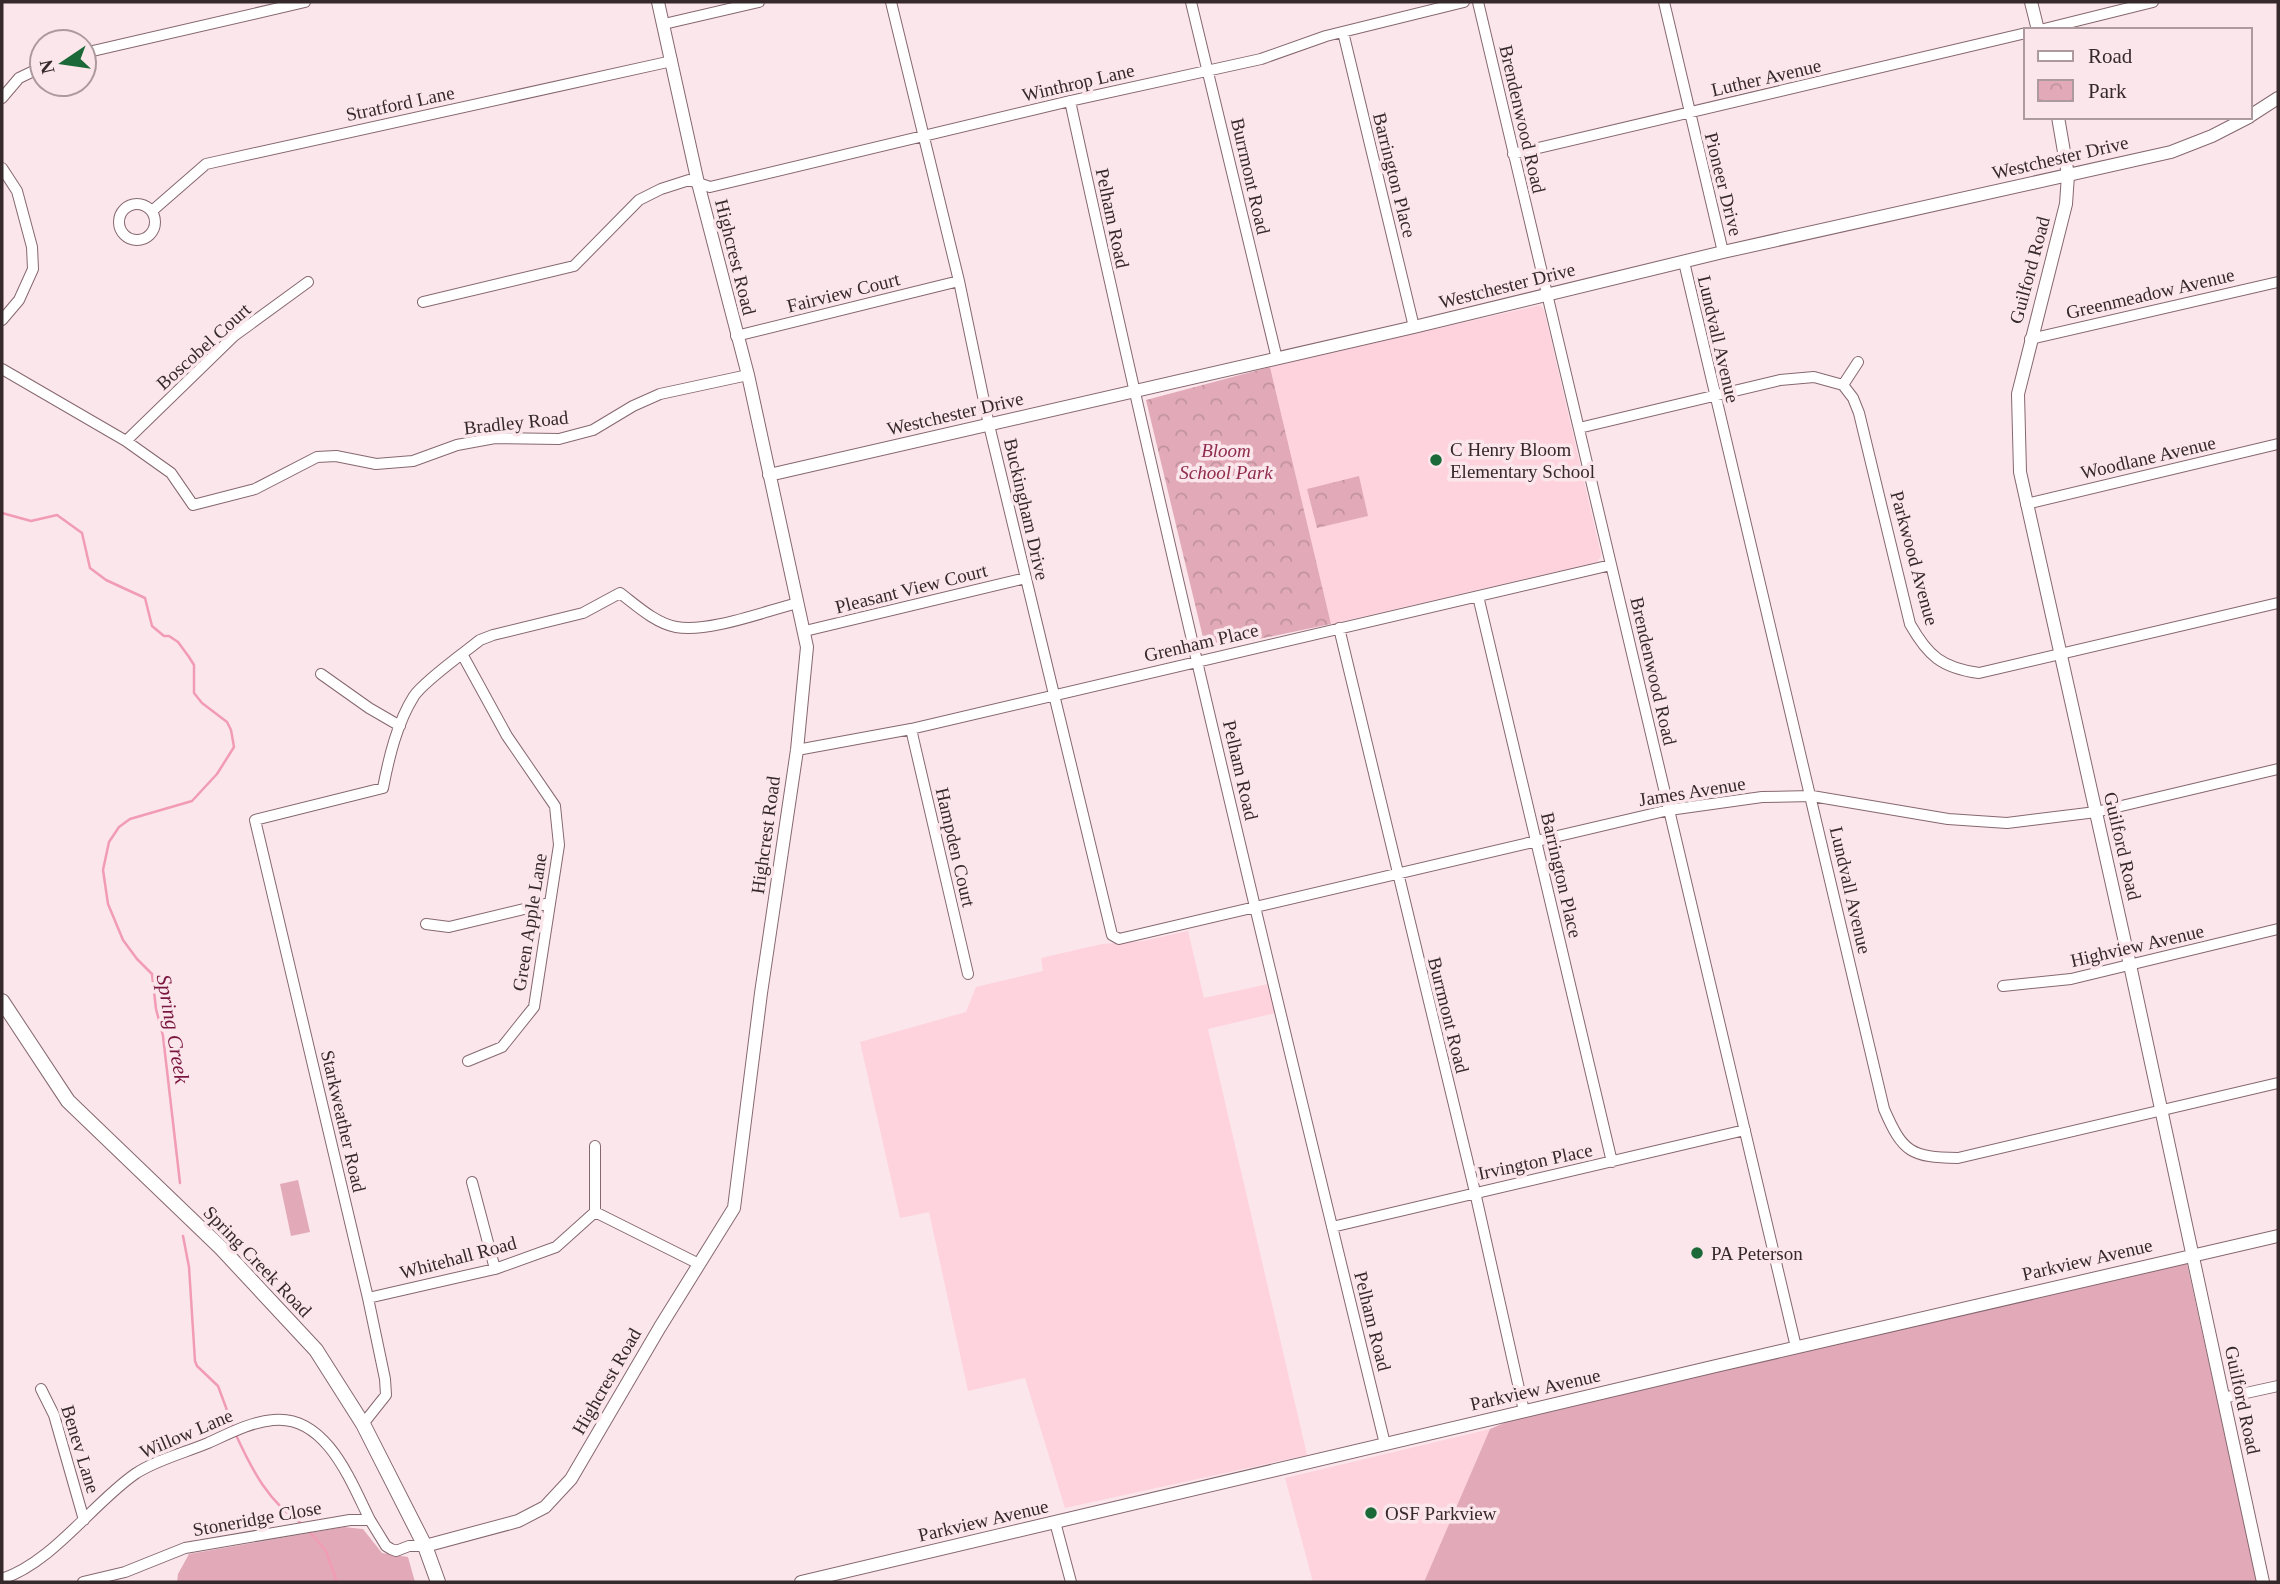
<svg xmlns="http://www.w3.org/2000/svg" width="2280" height="1584" viewBox="0 0 2280 1584" font-family="'Times New Roman',serif">
<style>
.built{fill:#fed3de}
.green{fill:#e2aab9}
.park{fill:url(#park-crowns)}
.lines{fill:none;stroke-linecap:round;stroke-linejoin:round}
.stream{stroke:#f19cb4;stroke-width:2.5}
.minor-casing{stroke:#86686f;stroke-width:12}
.tertiary-casing{stroke:#86686f;stroke-width:14}
.secondary-casing{stroke:#86686f;stroke-width:16}
.minor{stroke:#fff;stroke-width:10}
.tertiary{stroke:#fff;stroke-width:12}
.secondary{stroke:#fff;stroke-width:14}
.poi-dot{fill:#1b6938;stroke:#fbe6eb;stroke-width:2.5}
.labels{text-anchor:middle;stroke-width:7;stroke-linejoin:round;paint-order:stroke}
.street-label{font-size:19px;fill:#36292c;stroke:#fbe6eb}
.poi-label{font-size:19px;fill:#36292c;stroke:#fbe6eb;text-anchor:start}
.park-label{font-size:19px;font-style:italic;fill:#8f2c50;stroke:#fbe6eb}
.water-label{font-size:21px;font-style:italic;fill:#7a1740;stroke:#fbe6eb}
</style>
<defs>
<pattern id="park-crowns" width="20" height="18" patternUnits="userSpaceOnUse" patternTransform="scale(1.75)"><rect width="20" height="18" fill="#e2aab9"/><path d="M2 6a3 3 0 1 1 6 0M12 15a3 3 0 1 1 6 0" fill="none" stroke="#c2929f"/></pattern>
</defs>
<rect width="100%" height="100%" fill="#fbe6eb"/>
<path class="built" d="M 1540,305 L 1544,310 L 1601,554 L 1600,558 L 1597,562 L 1331,624 L 1270,367 Z
M 1188,931 L 1204,998 L 1268,984 L 1275,1013 L 1208,1029 L 1307,1455 L 1065,1508 L 1025,1378 L 968,1391 L 929,1212 L 900,1218 L 860,1042 L 966,1012 L 976,987 L 1043,971 L 1041,958 L 1102,944 L 1143,941 Z
M 1490,1429 L 1424,1582 L 1313,1582 L 1285,1478 Z"/>
<path class="green" d="M 298,1180 L 310,1232 L 291,1236 L 280,1184 Z
M 2179,1257 L 2186,1259 L 2257,1582 L 1424,1582 L 1490,1429 L 1525,1414 L 1775,1359 Z
M 344,1527 L 363,1529 L 382,1553 L 408,1557 L 415,1582 L 177,1582 L 178,1574 L 189,1554 Z"/>
<path class="park" d="M 1270,367 L 1331,624 L 1206,650 L 1146,400 Z
M 1359,476 L 1368,516 L 1317,528 L 1307,489 Z"/>
<g class="lines">
<path class="stream" d="M 2,513 L 31,521 L 57,515 L 82,533 L 90,568 L 106,580 L 145,598 L 152,626 L 164,636 L 169,636 L 178,642 L 189,657 L 194,665 L 194,693 L 202,703 L 227,722 L 231,730 L 234,747 L 217,774 L 192,801 L 130,819 L 119,827 L 109,842 L 103,870 L 108,904 L 123,940 L 137,959 L 152,974 L 156,1009 L 163,1036 L 180,1183
M 183,1236 L 189,1267 L 195,1361 L 197,1366 L 218,1386 L 234,1429
M 236,1435 C 252,1470 269,1503 302,1524
M 309,1531 L 326,1551 L 337,1582"/>
<defs>
<path id="minor" d="M 891,2 L 959,281 L 989,425 L 1112,935 L 1119,939 L 1669,810 L 1762,797 L 1812,796 L 1948,819 L 2007,823 L 2096,812 L 2278,769
M 1191,2 L 1277,359
M 1478,2 L 1796,1347
M 1664,2 L 1723,252
M 664,24 L 759,2
M 2040,30 L 2153,2
M 1343,32 L 1414,327
M 84,53 L 305,2
M 2,98 L 19,78 L 42,67
M 1070,101 C 1168,550 1276,998 1385,1444
M 1513,154 L 2026,33
M 2,168 L 17,191 L 32,247 L 33,269 L 19,300 L 2,320
M119 222a18 18 0 1 1 36 0a18 18 0 1 1-36 0Z
M 152,211 L 206,164 L 672,61
M 1684,262 L 1884,1109 C 1903,1153 1911,1157 1958,1158 L 2278,1083
M 423,302 L 574,266 L 639,200 L 661,189 L 689,180 L 710,187 L 1070,101 L 1261,59 L 1326,36 L 1464,2
M 736,336 L 959,281
M 2030,339 L 2278,282
M 2,369 L 126,441 L 171,473 L 193,505 L 255,489 L 317,457 L 336,456 L 376,464 L 413,461 L 457,445 L 495,438 L 559,439 L 593,430 L 633,406 L 660,394 L 748,375
M 1843,385 L 1858,362
M 1579,428 L 1780,380 L 1814,377 L 1843,385 L 1853,398 L 1859,413 L 1910,624 C 1928,656 1942,668 1979,673 L 2278,603
M 126,441 L 234,336 L 308,282
M 2026,504 L 2278,444
M 1478,596 L 1612,1162
M 1339,628 L 1475,1192 L 1524,1411
M 805,631 L 1026,578
M 462,654 L 507,736 L 555,806 L 559,845 L 534,1007 L 502,1047 L 468,1061
M 321,674 L 369,708 L 400,726
M 911,729 L 968,974
M 797,750 L 911,729 L 1611,565
M 426,924 L 449,927 L 549,903
M 2003,986 L 2071,979 L 2278,929
M 595,1146 L 595,1212
M 472,1182 L 495,1269
M 595,1212 L 699,1264
M 1332,1227 L 1745,1130
M 368,1298 L 495,1269 L 556,1247 L 595,1212
M 41,1389 L 54,1415 L 84,1520
M 2223,1398 L 2278,1386
M 363,1424 L 386,1395 L 385,1379 L 368,1298 L 255,820 L 383,788 C 389,757 397,723 414,696 C 424,681 465,652 480,640 L 493,635 L 583,613 L 620,593 C 636,605 655,623 676,627 C 709,633 765,611 798,603
M 1055,1522 L 1071,1582
M 2,1579 C 53,1562 92,1504 135,1474 C 156,1460 184,1453 208,1443 C 228,1434 250,1422 273,1420 C 326,1414 351,1482 370,1520
M 83,1582 L 125,1572 L 185,1548 L 350,1520 L 370,1520 L 386,1546 L 391,1549 L 396,1551 L 409,1546 L 425,1546"/>
<path id="tertiary" d="M 2031,2 L 2038,30
M 2250,116 L 2278,98
M 2058,117 L 2068,175 L 2066,204 L 2018,394 L 2020,472 L 2130,965 L 2263,1582
M 769,475 L 1414,327 L 1723,252 L 2171,152 L 2212,136 L 2249,117
M 425,1546 L 518,1521 L 545,1507 L 571,1479 L 660,1327 L 734,1208 L 761,993 L 797,750 L 807,647 L 748,375 L 698,183 L 658,2
M 801,1582 L 1716,1366 L 2278,1236"/>
<path id="secondary" d="M 2,1001 L 68,1101 L 221,1248 L 316,1350 L 363,1424 L 425,1546 L 438,1582"/>
</defs>
<use href="#minor" class="minor-casing"/>
<use href="#tertiary" class="tertiary-casing"/>
<use href="#secondary" class="secondary-casing"/>
<use href="#minor" class="minor"/>
<use href="#tertiary" class="tertiary"/>
<use href="#secondary" class="secondary"/>
</g>
<g class="poi-dot">
<circle cx="1436" cy="460" r="7"/>
<circle cx="1697" cy="1253" r="7"/>
<circle cx="1371" cy="1513" r="7"/>
</g>
<g class="labels">
<g class="street-label">
<text transform="translate(1766 77) rotate(-13)" y="7">Luther Avenue</text>
<text transform="translate(1078 82) rotate(-13)" y="7">Winthrop Lane</text>
<text transform="translate(400 103) rotate(-12)" y="7">Stratford Lane</text>
<text transform="translate(1523 119) rotate(77)" y="7">Brendenwood Road</text>
<text transform="translate(2060 157) rotate(-13)" y="7">Westchester Drive</text>
<text transform="translate(1395 175) rotate(76)" y="7">Barrington Place</text>
<text transform="translate(1251 176) rotate(77)" y="7">Burrmont Road</text>
<text transform="translate(1724 184) rotate(76)" y="7">Pioneer Drive</text>
<text transform="translate(1113 218) rotate(78)" y="7">Pelham Road</text>
<text transform="translate(736 257) rotate(76)" y="7">Highcrest Road</text>
<text transform="translate(2029 270) rotate(-75)" y="7">Guilford Road</text>
<text transform="translate(1507 285) rotate(-14)" y="7">Westchester Drive</text>
<text transform="translate(843 292) rotate(-14)" y="7">Fairview Court</text>
<text transform="translate(2150 293) rotate(-13)" y="7">Greenmeadow Avenue</text>
<text transform="translate(1719 339) rotate(77)" y="7">Lundvall Avenue</text>
<text transform="translate(203 346) rotate(-42)" y="7">Boscobel Court</text>
<text transform="translate(955 413) rotate(-13)" y="7">Westchester Drive</text>
<text transform="translate(516 422) rotate(-6)" y="7">Bradley Road</text>
<text transform="translate(2148 457) rotate(-13)" y="7">Woodlane Avenue</text>
<text transform="translate(1027 509) rotate(77)" y="7">Buckingham Drive</text>
<text transform="translate(1915 558) rotate(75)" y="7">Parkwood Avenue</text>
<text transform="translate(911 588) rotate(-14)" y="7">Pleasant View Court</text>
<text transform="translate(1201 642) rotate(-13)" y="7">Grenham Place</text>
<text transform="translate(1654 671) rotate(77)" y="7">Brendenwood Road</text>
<text transform="translate(1241 770) rotate(77)" y="7">Pelham Road</text>
<text transform="translate(1692 791) rotate(-9)" y="7">James Avenue</text>
<text transform="translate(765 835) rotate(-82)" y="7">Highcrest Road</text>
<text transform="translate(2123 846) rotate(77)" y="7">Guilford Road</text>
<text transform="translate(956 847) rotate(77)" y="7">Hampden Court</text>
<text transform="translate(1562 875) rotate(77)" y="7">Barrington Place</text>
<text transform="translate(1851 890) rotate(77)" y="7">Lundvall Avenue</text>
<text transform="translate(529 922) rotate(-81)" y="7">Green Apple Lane</text>
<text transform="translate(2137 945) rotate(-13)" y="7">Highview Avenue</text>
<text transform="translate(1449 1015) rotate(76)" y="7">Burrmont Road</text>
<text transform="translate(344 1121) rotate(77)" y="7">Starkweather Road</text>
<text transform="translate(1535 1161) rotate(-12)" y="7">Irvington Place</text>
<text transform="translate(458 1257) rotate(-15)" y="7">Whitehall Road</text>
<text transform="translate(2087 1259) rotate(-13)" y="7">Parkview Avenue</text>
<text transform="translate(258 1261) rotate(46)" y="7">Spring Creek Road</text>
<text transform="translate(1373 1321) rotate(76)" y="7">Pelham Road</text>
<text transform="translate(606 1381) rotate(-60)" y="7">Highcrest Road</text>
<text transform="translate(1535 1389) rotate(-13)" y="7">Parkview Avenue</text>
<text transform="translate(2243 1400) rotate(78)" y="7">Guilford Road</text>
<text transform="translate(186 1433) rotate(-23)" y="7">Willow Lane</text>
<text transform="translate(81 1449) rotate(73)" y="7">Benev Lane</text>
<text transform="translate(257 1518) rotate(-10)" y="7">Stoneridge Close</text>
<text transform="translate(983 1520) rotate(-13)" y="7">Parkview Avenue</text>
</g>
<g class="poi-label">
<text x="1450" y="456">C Henry Bloom<tspan x="1450" dy="22">Elementary School</tspan></text>
<text x="1711" y="1260">PA Peterson</text>
<text x="1385" y="1520">OSF Parkview</text>
</g>
<g class="park-label">
<text x="1226" y="457">Bloom<tspan x="1226" dy="22">School Park</tspan></text>
</g>
<g class="water-label">
<text transform="translate(173 1029) rotate(80)" y="7">Spring Creek</text>
</g>
</g>
<rect width="2280" height="1584" fill="none" stroke="#36292c" stroke-width="7"/>
<rect x="2024" y="28" width="228" height="91" fill="#fbe6eb" stroke="#ac9a9f" stroke-width="2"/>
<rect x="2038" y="51" width="35" height="10" fill="#ffffff" stroke="#ac9a9f" stroke-width="2"/>
<text x="2088" y="63" font-size="21" fill="#36292c">Road</text>
<rect x="2038" y="80" width="35" height="21" fill="url(#park-crowns)" stroke="#ac9a9f" stroke-width="2"/>
<text x="2088" y="98" font-size="21" fill="#36292c">Park</text>
<g transform="translate(63 63) rotate(257)"><circle r="33" fill="#fbe6eb" stroke="#ac9a9f" stroke-width="2"/>
<path d="M0-5L12 26L0 18L-12 26Z" fill="#1b6938"/>
<text y="-10" font-size="19" font-weight="bold" text-anchor="middle" fill="#36292c">N</text>
</g>
</svg>
